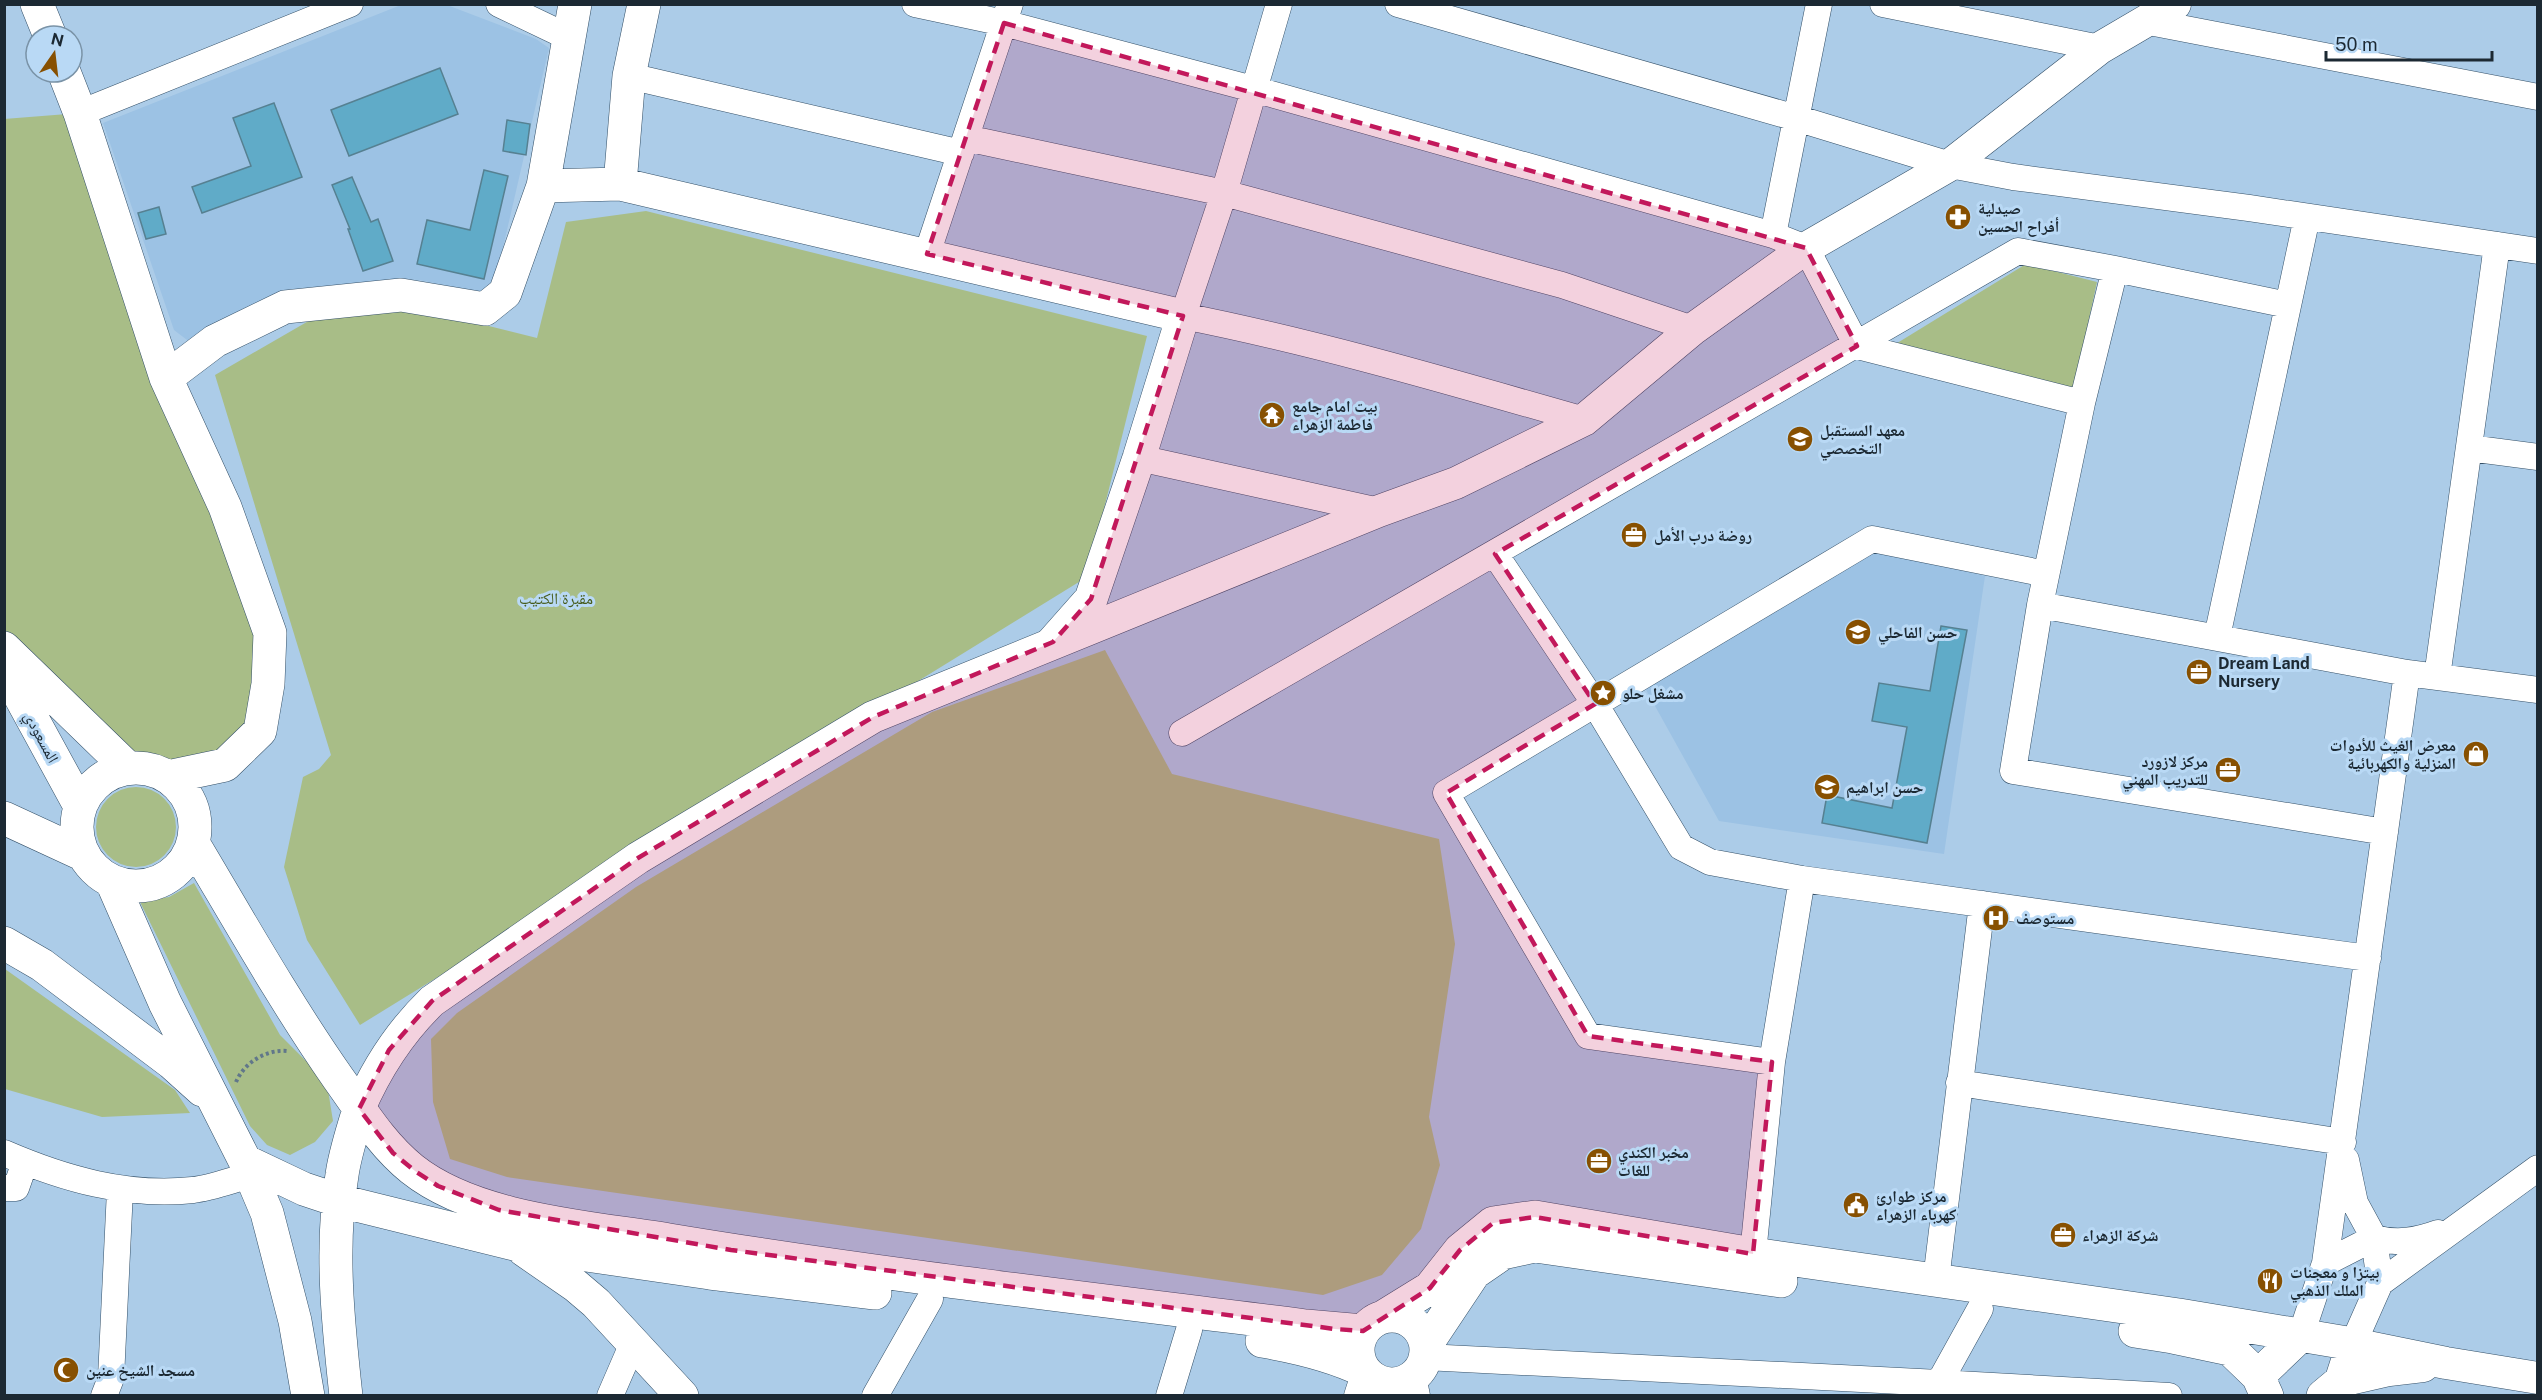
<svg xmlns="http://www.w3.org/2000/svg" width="2542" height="1400" viewBox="0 0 2542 1400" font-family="'Public Sans','Noto Naskh Arabic',sans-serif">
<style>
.built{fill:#9cc2e4}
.green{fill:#a8bd87}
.building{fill:#60abc8;stroke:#568091;stroke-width:1.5}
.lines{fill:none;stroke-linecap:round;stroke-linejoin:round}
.minor-casing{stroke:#345068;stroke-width:27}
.tertiary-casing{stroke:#345068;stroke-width:33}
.secondary-casing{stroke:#345068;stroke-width:34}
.path{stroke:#61778a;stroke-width:4;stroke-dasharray:3 3;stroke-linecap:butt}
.minor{stroke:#fff;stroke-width:26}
.tertiary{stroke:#fff;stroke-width:32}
.secondary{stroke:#fff;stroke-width:33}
.marked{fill:#c2185b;fill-opacity:0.2;stroke:#c2185b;stroke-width:4.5;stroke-dasharray:12 8;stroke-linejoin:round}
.labels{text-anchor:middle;stroke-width:6;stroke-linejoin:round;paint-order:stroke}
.poi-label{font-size:16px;font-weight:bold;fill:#1c2933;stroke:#b9d9f5;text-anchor:start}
.park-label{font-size:16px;fill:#465b1b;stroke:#b9d9f5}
.street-label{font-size:16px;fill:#1c2933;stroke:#b9d9f5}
</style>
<rect width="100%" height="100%" fill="#accce8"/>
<path class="built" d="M 401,5 L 447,5 L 536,39 L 549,48 L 495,282 L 481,292 L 419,280 L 398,279 L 282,290 L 209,337 L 191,343 L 174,330 L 103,123 Z
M 1875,550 L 1985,576 L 1944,854 L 1719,821 L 1645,688 Z"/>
<path class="green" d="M 80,113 L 225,507 L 268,684 L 225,765 L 159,772 L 138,768 L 5,648 L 4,119 Z
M 646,211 L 1147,336 L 1087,577 L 360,1025 L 307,940 L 284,867 L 303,777 L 319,769 L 331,755 L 215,375 L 312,319 L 424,310 L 537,338 L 566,222 Z
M 2026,264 L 2097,282 L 2074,389 L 1894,345 Z
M 1105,650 L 1172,774 L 1439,839 L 1455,944 L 1429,1117 L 1440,1165 L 1421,1229 L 1382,1275 L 1323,1295 L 507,1177 L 450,1159 L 433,1102 L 431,1039 L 457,1013 L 636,887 L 932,712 Z
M96 827a40 40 0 1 1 80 0a40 40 0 1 1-80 0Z
M 194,883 L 280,1035 L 316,1071 L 328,1090 L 333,1121 L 315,1142 L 290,1155 L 267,1145 L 250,1126 L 140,902 L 169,897 Z
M 5,969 L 175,1090 L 190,1113 L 102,1117 L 5,1089 Z"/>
<path class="building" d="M 440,68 L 458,114 L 349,156 L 331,110 Z
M 274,103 L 302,177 L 202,213 L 192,187 L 251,166 L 233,118 Z
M 507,120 L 530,124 L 526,155 L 503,151 Z
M 484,170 L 508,176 L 484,279 L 417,264 L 427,220 L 470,230 Z
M 352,177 L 371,222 L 378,219 L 393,261 L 363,271 L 348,229 L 350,229 L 332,185 Z
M 159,207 L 166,234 L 146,239 L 138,213 Z
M 1941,626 L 1967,630 L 1927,843 L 1822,823 L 1827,795 L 1892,808 L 1907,727 L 1872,721 L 1879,683 L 1930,691 Z"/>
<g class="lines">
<defs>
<path id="minor" d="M 499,4 L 568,37
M 915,4 L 1004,23 L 1253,89 L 1773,235 L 1806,248 L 1857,346 L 2082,403
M 1279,4 L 1224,193 L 1183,316 C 1319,343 1451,382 1584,420
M 1398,4 L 1796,118 L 1950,165 L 2013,177 L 2249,208 L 2538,251
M 1883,4 L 2100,48
M 2144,21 L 2538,97
M 629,76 L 961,153
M 80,113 L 350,4
M 966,138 L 1224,193 L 1562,285 L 1693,329
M 1773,235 L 1819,4
M 927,254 L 1010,4
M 2115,269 L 2082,403 L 2040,605 L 2013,771 L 2385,832
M 2469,448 L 2538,457
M 1139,458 L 1379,511
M 1495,554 L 1595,704 L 1681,847 L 1710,862 L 1802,879 L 2368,958
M 2040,605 L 2407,673 L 2538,690
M 2217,637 L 2307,217
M 2437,677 L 2497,245
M 1182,733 L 2018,251 L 2115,269 L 2288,305
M 1772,1062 L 1588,1036 L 1446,793 L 1872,539 L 2046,574
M 1959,1083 L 2343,1142
M 4,1153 C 64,1179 127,1197 193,1190 C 212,1188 232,1180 251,1175
M 2346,1160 L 2355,1203 L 2374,1238 L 2380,1283
M 4,1188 L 16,1188 L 25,1162
M 1753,1254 L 1772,1062 L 1802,879
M 2325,1263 L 2374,1238 C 2397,1244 2416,1241 2438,1233
M 1936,1280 L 1982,904
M 2301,1335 L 2325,1263 L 2407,673
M 2353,1344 L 2380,1283 L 2538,1168
M 1425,1357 L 1939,1383 L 1980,1309
M 1413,1376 L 1417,1396
M 1939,1383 L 2169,1396
M 104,1396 L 111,1378 L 120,1190
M 610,1396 L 633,1343
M 875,1396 L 930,1299
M 1169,1396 L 1189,1330
M 1357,1396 L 1365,1371"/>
<path id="tertiary" d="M 359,1109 C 377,1067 400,1032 432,1001 L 638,858 L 873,717 L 1379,511 L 1456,483 L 1584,420 L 1693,329 L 1806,248 L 1950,165 L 2100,48 L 2175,4
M 2353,1344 L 2446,1363 L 2538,1378
M 2341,1381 L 2389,1370 L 2423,1366"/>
<path id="secondary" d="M 37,4 L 50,36
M 64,72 L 80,113 L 166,378 L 225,507 L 270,633 L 268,684 L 260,731 L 225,765 L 168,777
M 620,184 L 629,76 L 644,4
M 543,186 L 575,4
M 166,378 L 215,341 L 285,307 L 401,295 L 485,309 L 505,293 L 543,186 L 620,184 L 1183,316 L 1139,458 L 1091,599 L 1053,642
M 4,648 L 128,768
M 4,667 L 80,806
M77 827a59 59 0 1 1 118 0a59 59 0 1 1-118 0Z
M 4,818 L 82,854
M 193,843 C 240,922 285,1002 338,1078 C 361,1110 381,1144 412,1169 C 476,1220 590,1227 669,1240 C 880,1275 1093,1299 1306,1326 L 1363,1331
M 112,882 L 165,1003 L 245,1161 L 267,1213 L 295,1321 L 308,1396
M 4,943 L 42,965 L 172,1063 L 202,1090
M 245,1161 L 304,1189 L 340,1201 L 518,1245 L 710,1273 L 875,1293
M 524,1250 L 576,1286 L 596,1303 L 682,1396
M1358 1350a34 34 0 1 1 68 0a34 34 0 1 1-68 0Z
M 1383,1317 L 1430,1288 L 1460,1250 L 1493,1223 L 1535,1217 L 1753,1254 L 2179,1315 L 2353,1344 L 2341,1381 L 2323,1396
M 2135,1331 L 2173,1337 L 2230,1349 L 2258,1376
M 1262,1341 C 1298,1347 1332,1355 1365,1371
M 1426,1345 L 1474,1273 L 1503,1253 L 1535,1246 L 1781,1281
M 346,1396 C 338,1323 330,1247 342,1175 C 345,1153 353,1130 359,1109
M 2267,1396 L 2258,1376 L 2301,1335"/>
</defs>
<use href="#minor" class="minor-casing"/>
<use href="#tertiary" class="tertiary-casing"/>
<use href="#secondary" class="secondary-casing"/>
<path class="path" d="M 236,1082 C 244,1063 266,1049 287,1051"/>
<use href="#minor" class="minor"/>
<use href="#tertiary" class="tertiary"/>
<use href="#secondary" class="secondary"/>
</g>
<path class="marked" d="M 1004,23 L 1806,248 L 1857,346 L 1495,554 L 1595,704 L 1446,793 L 1588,1036 L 1772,1062 L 1753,1254 L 1535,1217 L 1493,1223 L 1460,1250 L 1430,1288 L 1363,1331 L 1335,1329 L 731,1250 L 499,1210 L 438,1186 L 415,1171 L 393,1153 L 359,1109 L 389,1050 L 432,1001 L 638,858 L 873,717 L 1053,642 L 1091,599 L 1183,316 L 927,254 Z"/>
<defs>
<symbol id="pharmacy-disc" viewBox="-11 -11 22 22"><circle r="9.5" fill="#875001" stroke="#b9d9f5"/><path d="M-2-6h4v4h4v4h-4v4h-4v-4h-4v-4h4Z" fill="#fff"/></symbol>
<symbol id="temple-disc" viewBox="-11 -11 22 22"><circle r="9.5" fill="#875001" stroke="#b9d9f5"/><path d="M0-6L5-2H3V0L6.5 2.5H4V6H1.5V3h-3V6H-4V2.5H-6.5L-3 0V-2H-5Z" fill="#fff"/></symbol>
<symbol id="school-disc" viewBox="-11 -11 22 22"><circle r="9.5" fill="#875001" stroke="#b9d9f5"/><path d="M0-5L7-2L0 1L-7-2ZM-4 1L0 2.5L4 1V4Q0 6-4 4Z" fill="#fff"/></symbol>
<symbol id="office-disc" viewBox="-11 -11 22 22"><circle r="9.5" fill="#875001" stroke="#b9d9f5"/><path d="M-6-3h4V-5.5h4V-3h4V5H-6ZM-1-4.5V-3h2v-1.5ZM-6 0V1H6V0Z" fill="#fff"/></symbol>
<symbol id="sight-disc" viewBox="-11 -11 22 22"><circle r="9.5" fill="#875001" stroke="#b9d9f5"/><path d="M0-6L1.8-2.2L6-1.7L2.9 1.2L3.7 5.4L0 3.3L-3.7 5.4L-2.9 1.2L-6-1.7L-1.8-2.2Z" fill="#fff"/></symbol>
<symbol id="shop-disc" viewBox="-11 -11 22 22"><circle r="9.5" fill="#875001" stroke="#b9d9f5"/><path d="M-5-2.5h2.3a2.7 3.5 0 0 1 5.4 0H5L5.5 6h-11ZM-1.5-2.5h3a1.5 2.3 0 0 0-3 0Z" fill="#fff"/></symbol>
<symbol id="hospital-disc" viewBox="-11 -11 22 22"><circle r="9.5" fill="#875001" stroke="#b9d9f5"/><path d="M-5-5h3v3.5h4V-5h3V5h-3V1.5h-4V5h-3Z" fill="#fff"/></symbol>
<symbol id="civic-disc" viewBox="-11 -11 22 22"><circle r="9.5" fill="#875001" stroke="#b9d9f5"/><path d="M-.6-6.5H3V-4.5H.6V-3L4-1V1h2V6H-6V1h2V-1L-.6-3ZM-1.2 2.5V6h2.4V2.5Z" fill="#fff"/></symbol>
<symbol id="restaurant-disc" viewBox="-11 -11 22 22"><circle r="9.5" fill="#875001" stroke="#b9d9f5"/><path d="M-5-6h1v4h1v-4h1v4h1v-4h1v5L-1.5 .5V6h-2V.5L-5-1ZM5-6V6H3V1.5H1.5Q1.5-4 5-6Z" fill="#fff"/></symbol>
<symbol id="mosque-disc" viewBox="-11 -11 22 22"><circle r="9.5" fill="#875001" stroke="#b9d9f5"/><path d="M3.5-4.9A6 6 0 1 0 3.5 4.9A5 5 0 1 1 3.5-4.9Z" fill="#fff"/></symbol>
</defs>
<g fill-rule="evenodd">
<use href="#pharmacy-disc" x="1943" y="202" width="30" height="30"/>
<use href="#temple-disc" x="1257" y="400" width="30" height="30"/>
<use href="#school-disc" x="1785" y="424" width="30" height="30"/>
<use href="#office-disc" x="1619" y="520" width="30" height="30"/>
<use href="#school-disc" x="1843" y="617" width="30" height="30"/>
<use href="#office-disc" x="2184" y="657" width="30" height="30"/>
<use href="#sight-disc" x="1588" y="678" width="30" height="30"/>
<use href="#shop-disc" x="2461" y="739" width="30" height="30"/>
<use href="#office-disc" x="2213" y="755" width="30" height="30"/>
<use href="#school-disc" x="1812" y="772" width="30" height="30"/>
<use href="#hospital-disc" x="1981" y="903" width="30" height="30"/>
<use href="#office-disc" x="1584" y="1146" width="30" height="30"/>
<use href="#civic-disc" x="1841" y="1190" width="30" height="30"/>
<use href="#office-disc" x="2048" y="1220" width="30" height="30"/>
<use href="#restaurant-disc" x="2255" y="1266" width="30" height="30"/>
<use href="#mosque-disc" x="51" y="1355" width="30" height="30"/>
</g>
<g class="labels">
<g class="poi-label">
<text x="1978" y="214">صيدلية<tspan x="1978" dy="18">أفراح الحسين</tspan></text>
<text x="1292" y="412">بيت امام جامع<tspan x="1292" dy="18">فاطمة الزهراء</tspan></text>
<text x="1820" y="436">معهد المستقبل<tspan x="1820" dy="18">التخصصي</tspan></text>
<text x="1654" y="541">روضة درب الأمل</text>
<text x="1878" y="638">حسن الفاحلي</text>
<text x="2218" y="669">Dream Land<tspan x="2218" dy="18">Nursery</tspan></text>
<text x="1622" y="699">مشغل حلو</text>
<text x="2456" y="751" text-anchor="end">معرض الغيث للأدوات<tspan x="2456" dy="18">المنزلية والكهربائية</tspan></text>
<text x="2208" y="767" text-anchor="end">مركز لازورد<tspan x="2208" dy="18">للتدريب المهني</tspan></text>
<text x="1846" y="793">حسن ابراهيم</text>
<text x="2016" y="924">مستوصف</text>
<text x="1618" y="1158">مخبر الكندي<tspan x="1618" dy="18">للغات</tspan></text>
<text x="1876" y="1202">مركز طوارئ<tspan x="1876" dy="18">كهرباء الزهراء</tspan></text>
<text x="2082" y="1241">شركة الزهراء</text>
<text x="2290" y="1278">بيتزا و معجنات<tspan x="2290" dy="18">الملك الذهبي</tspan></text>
<text x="86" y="1376">مسجد الشيخ عنين</text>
</g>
<g class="park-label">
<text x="556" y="604">مقبرة الكتيب</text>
</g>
<g class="street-label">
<text transform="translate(42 737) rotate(62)" y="6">المسعودي</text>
</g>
</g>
<rect width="2542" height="1400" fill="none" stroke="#1c2933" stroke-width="12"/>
<g transform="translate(54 54) rotate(14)"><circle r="28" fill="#b9d9f5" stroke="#7a93a7" stroke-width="1.5"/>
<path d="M0-4.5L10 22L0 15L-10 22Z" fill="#875001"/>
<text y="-9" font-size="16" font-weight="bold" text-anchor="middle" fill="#1c2933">N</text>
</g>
<path d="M2326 51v9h166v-9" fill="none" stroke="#1c2933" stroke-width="3"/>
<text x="2335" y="51" font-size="18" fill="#1c2933" stroke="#b9d9f5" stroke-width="4.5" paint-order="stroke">50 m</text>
</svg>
